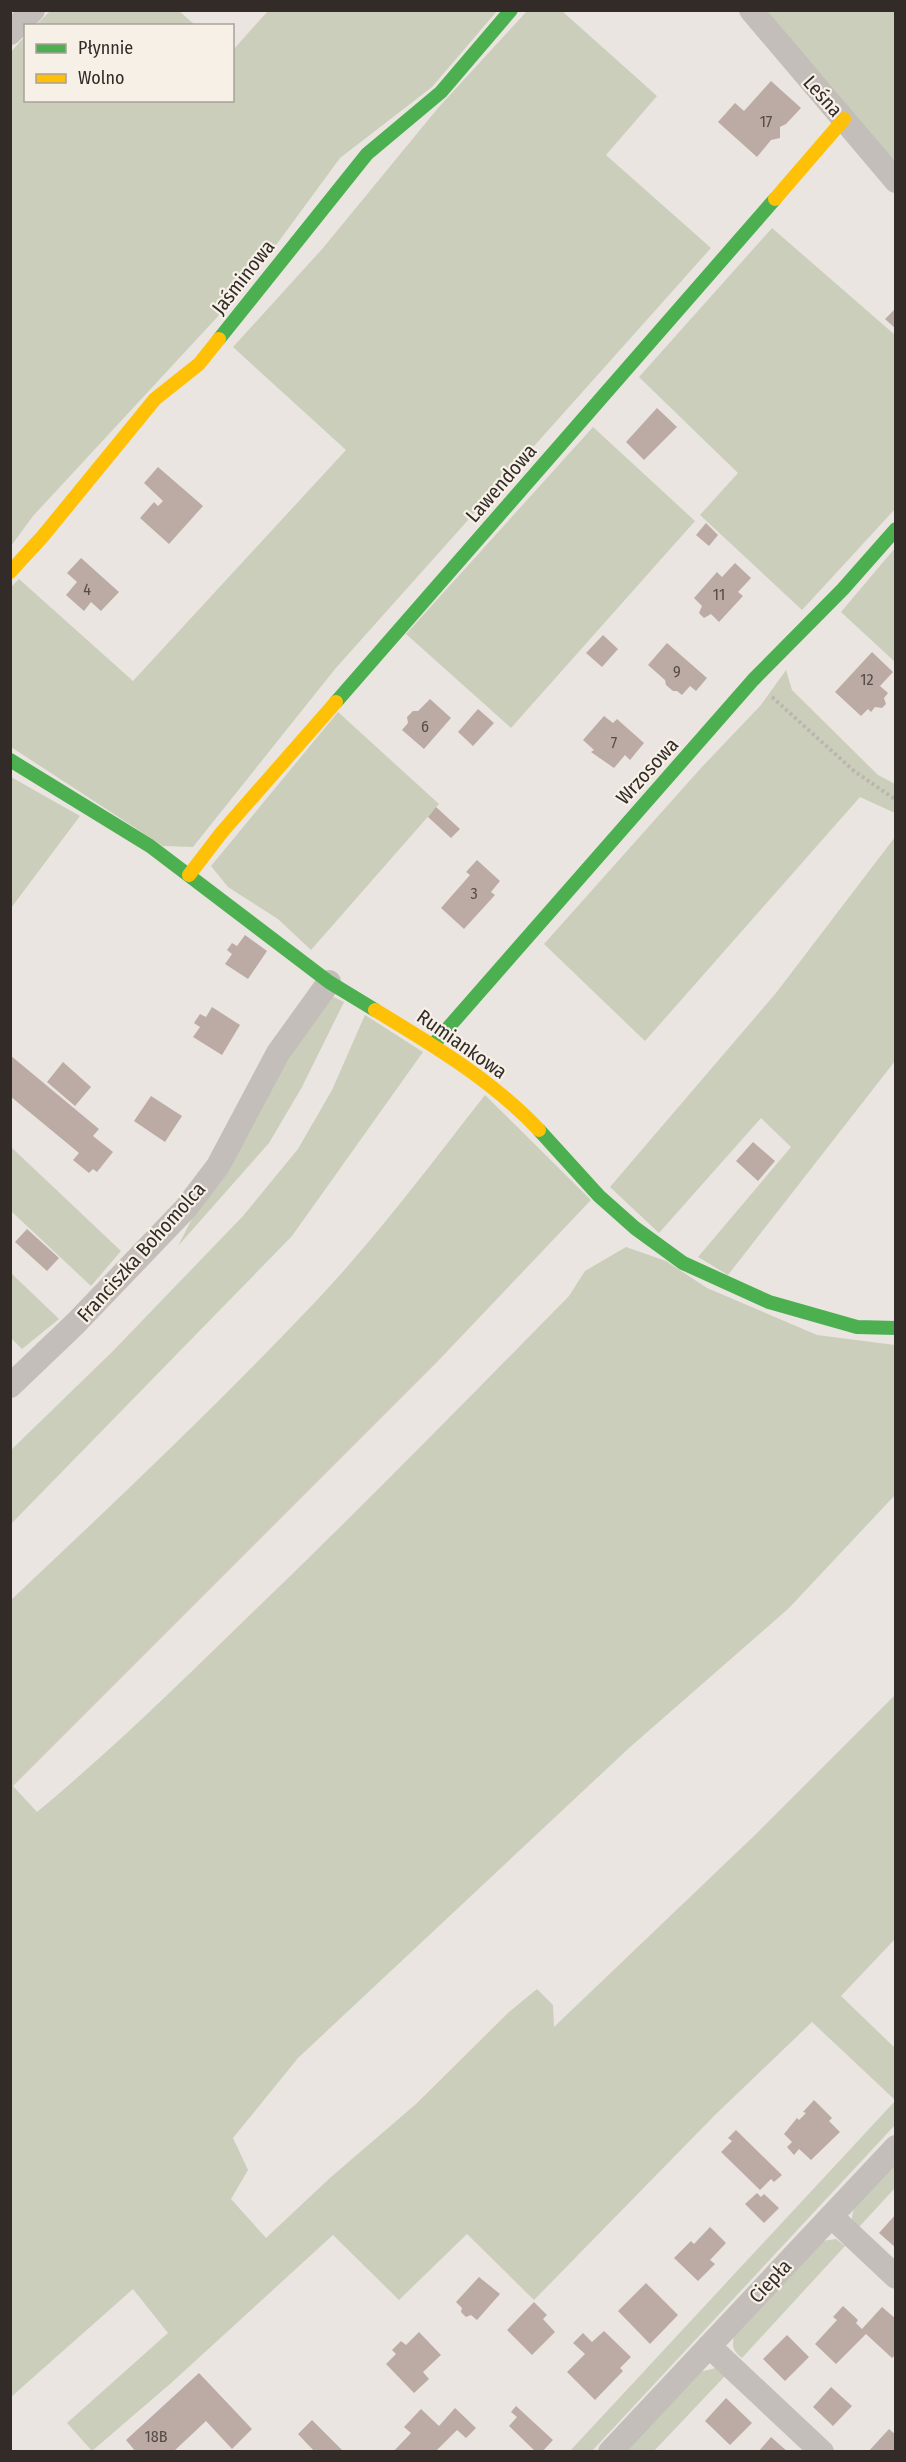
<svg xmlns="http://www.w3.org/2000/svg" width="906" height="2462" viewBox="0 0 906 2462" font-family="'Fira Sans Condensed',sans-serif">
<style>
.green{fill:#cbcebb}
.building{fill:#bcaba4}
.lines{fill:none;stroke-linecap:round;stroke-linejoin:round}
.path{stroke:#bcb6b1;stroke-width:4;stroke-dasharray:3 3;stroke-linecap:butt}
.street{stroke:#c3beb9;stroke-width:24}
.fast{stroke:#4caf50;stroke-width:14}
.slow{stroke:#ffc107;stroke-width:14}
.labels{text-anchor:middle;stroke-width:4.5;stroke-linejoin:round;paint-order:stroke}
.number-label{font-size:16px;fill:#554b47}
.street-label{font-size:20px;fill:#332b28;stroke:#f7f0e7}
</style>
<rect width="100%" height="100%" fill="#eae5e0"/>
<path class="green" d="M 50,11 L 179,11 L 195,25 L 36,25 Z
M 268,11 L 497,11 L 432,87 L 340,158 L 246,286 L 33,516 L 11,546 L 11,52 L 25,36 L 26,100 L 232,100 L 233,50 Z
M 527,11 L 562,11 L 657,96 L 606,155 L 711,248 L 335,669 L 193,847 L 163,846 L 11,747 L 10,588 L 19,579 L 133,681 L 346,450 L 233,347 L 323,248 L 438,108 Z
M 768,11 L 895,11 L 895,175 L 806,66 Z
M 772,228 L 895,335 L 895,509 L 802,610 L 700,515 L 738,473 L 639,377 Z
M 593,427 L 695,521 L 511,728 L 406,634 Z
M 895,548 L 895,662 L 841,612 Z
M 786,670 L 792,690 L 878,775 L 895,784 L 895,813 L 860,797 L 645,1041 L 544,944 L 701,768 L 761,705 Z
M 338,712 L 439,804 L 311,950 L 278,919 L 228,887 L 211,866 Z
M 11,777 L 80,816 L 11,908 Z
M 895,837 L 895,1061 L 728,1275 L 698,1257 L 791,1147 L 761,1118 L 659,1233 L 610,1187 L 776,993 Z
M 330,995 L 344,1002 L 302,1087 L 269,1143 L 178,1246 L 193,1217 L 297,1039 Z
M 365,1015 L 423,1052 L 292,1236 L 11,1524 L 11,1450 L 112,1352 L 243,1216 L 298,1149 L 332,1090 Z
M 485,1095 L 591,1200 L 438,1361 L 13,1786 L 37,1812 C 113,1749 183,1680 254,1611 C 361,1508 465,1402 569,1296 L 585,1271 L 626,1247 L 666,1261 L 707,1288 L 817,1335 L 895,1345 L 895,1495 L 789,1608 L 629,1748 L 298,2058 L 233,2138 L 248,2170 L 231,2199 L 266,2238 L 331,2177 L 416,2104 L 509,2012 L 537,1989 L 553,2005 L 554,2027 L 756,1834 L 895,1695 L 895,1939 L 841,1996 L 895,2048 L 895,2100 L 812,2022 L 715,2115 L 534,2300 L 467,2234 L 399,2300 L 333,2235 L 170,2384 L 92,2451 L 67,2423 L 168,2333 L 133,2289 L 11,2397 L 11,1600 C 115,1502 220,1403 318,1299 C 378,1235 431,1164 485,1095 Z
M 11,1147 L 121,1251 L 91,1286 L 11,1211 Z
M 11,1273 L 59,1319 L 22,1349 L 11,1338 Z
M 895,2101 L 895,2125 L 592,2451 L 570,2451 Z
M 895,2162 L 895,2188 L 859,2227 L 852,2221 C 851,2198 881,2177 895,2162 Z
M 836,2239 L 845,2246 L 742,2358 C 731,2350 732,2344 735,2332 L 822,2241 Z
M 716,2368 L 725,2376 L 654,2451 L 624,2452 L 699,2372 Z"/>
<path class="building" d="M 771,81 L 801,108 L 786,124 L 780,127 L 780,138 L 771,140 L 757,157 L 718,122 L 735,103 L 744,111 Z
M 896,308 L 896,329 L 885,319 Z
M 657,408 L 677,427 L 644,460 L 626,442 Z
M 158,467 L 203,506 L 169,544 L 140,518 L 154,502 L 158,506 L 163,501 L 144,483 Z
M 706,523 L 718,535 L 709,546 L 696,535 Z
M 81,558 L 119,592 L 101,611 L 91,602 L 84,611 L 66,595 L 77,582 L 67,573 Z
M 735,563 L 751,578 L 738,592 L 743,596 L 719,622 L 711,614 L 704,618 L 699,613 L 702,606 L 694,598 L 717,572 L 722,577 Z
M 603,635 L 618,649 L 602,667 L 586,653 Z
M 667,643 L 707,678 L 696,691 L 690,686 L 682,695 L 677,691 L 673,691 L 666,685 L 665,680 L 648,665 Z
M 872,652 L 893,672 L 880,686 L 888,693 L 884,698 L 886,704 L 882,708 L 875,707 L 871,712 L 868,709 L 861,716 L 835,692 Z
M 430,699 L 451,718 L 424,749 L 402,730 L 408,723 L 407,717 L 413,711 L 418,711 Z
M 478,709 L 494,723 L 473,746 L 458,732 Z
M 604,716 L 613,723 L 617,719 L 644,743 L 630,760 L 625,755 L 614,768 L 591,752 L 594,750 L 583,740 Z
M 436,807 L 460,829 L 451,838 L 428,817 Z
M 477,860 L 500,881 L 491,892 L 495,895 L 464,929 L 441,908 L 470,875 L 466,872 Z
M 245,935 L 267,951 L 248,979 L 225,964 L 232,954 L 227,950 L 232,943 L 237,946 Z
M 212,1007 L 240,1025 L 222,1055 L 193,1037 L 200,1027 L 194,1023 L 200,1014 L 206,1017 Z
M 10,1055 L 99,1129 L 93,1136 L 113,1152 L 97,1172 L 93,1169 L 89,1173 L 73,1160 L 79,1153 L 10,1096 Z
M 63,1062 L 91,1087 L 75,1106 L 47,1082 Z
M 151,1096 L 182,1116 L 165,1142 L 134,1121 Z
M 753,1142 L 775,1161 L 758,1181 L 736,1161 Z
M 27,1229 L 59,1258 L 47,1271 L 15,1242 Z
M 814,2100 L 832,2118 L 829,2121 L 840,2132 L 811,2160 L 799,2149 L 794,2155 L 787,2147 L 792,2142 L 784,2134 L 797,2118 L 799,2120 L 806,2113 L 803,2112 Z
M 736,2130 L 782,2175 L 774,2182 L 771,2179 L 760,2190 L 721,2152 L 732,2141 L 728,2138 Z
M 757,2193 L 761,2197 L 764,2194 L 779,2208 L 764,2223 L 745,2204 Z
M 896,2214 L 896,2248 L 879,2233 Z
M 710,2227 L 726,2243 L 710,2260 L 715,2264 L 698,2281 L 674,2258 L 691,2241 L 694,2244 Z
M 479,2277 L 500,2294 L 477,2320 L 471,2315 L 466,2317 L 461,2312 L 462,2308 L 456,2302 Z
M 646,2283 L 678,2315 L 650,2344 L 618,2311 Z
M 534,2302 L 547,2315 L 543,2319 L 555,2332 L 532,2355 L 507,2330 Z
M 843,2306 L 858,2320 L 856,2323 L 862,2329 L 882,2307 L 896,2319 L 896,2354 L 892,2358 L 866,2334 L 836,2364 L 815,2344 L 837,2320 L 833,2317 Z
M 604,2331 L 631,2357 L 620,2368 L 623,2371 L 595,2400 L 567,2372 L 585,2354 L 573,2343 L 583,2333 L 592,2342 Z
M 419,2332 L 441,2355 L 423,2372 L 429,2379 L 414,2393 L 386,2364 L 396,2354 L 392,2350 L 401,2341 L 406,2345 Z
M 787,2335 L 809,2357 L 785,2381 L 763,2359 Z
M 199,2373 L 252,2429 L 232,2449 L 206,2421 L 173,2452 L 136,2452 L 126,2440 Z
M 831,2387 L 852,2406 L 833,2426 L 813,2407 Z
M 726,2398 L 752,2423 L 730,2445 L 705,2421 Z
M 516,2406 L 553,2440 L 542,2452 L 536,2452 L 509,2426 L 517,2417 L 511,2412 Z
M 455,2408 L 476,2428 L 466,2438 L 457,2430 L 435,2452 L 393,2452 L 411,2433 L 404,2427 L 421,2409 L 439,2426 Z
M 312,2420 L 344,2452 L 315,2452 L 298,2434 Z
M 889,2429 L 896,2435 L 896,2452 L 868,2452 Z
M 771,2437 L 788,2452 L 758,2452 Z"/>
<g class="lines">
<path class="path" d="M 772,697 L 854,771 L 896,800"/>
<path class="street" d="M 751,10 L 896,181
M 10,33 L 33,10
M 10,1386 L 76,1323 L 186,1208 L 218,1166 L 278,1053 L 329,982
M 831,2216 L 896,2277
M 709,2346 L 822,2452
M 610,2452 L 896,2147"/>
<path class="fast" d="M 219,339 L 367,154 L 441,92 L 511,10
M 336,702 L 775,199
M 10,760 L 150,846 L 329,982 L 375,1010
M 433,1045 L 753,680 L 843,589 L 896,529
M 539,1130 L 599,1196 L 635,1228 L 683,1263 L 769,1302 L 857,1327 L 896,1328"/>
<path class="slow" d="M 775,199 L 844,119
M 10,572 L 43,536 L 155,399 L 199,364 L 219,339
M 189,875 L 222,832 L 336,702
M 375,1010 C 433,1045 493,1081 539,1130"/>
</g>
<g class="labels">
<g class="number-label">
<text x="766" y="127">17</text>
<text x="87" y="595">4</text>
<text x="719" y="600">11</text>
<text x="677" y="677">9</text>
<text x="867" y="685">12</text>
<text x="425" y="732">6</text>
<text x="614" y="748">7</text>
<text x="474" y="899">3</text>
<text x="156" y="2442">18B</text>
</g>
<g class="street-label">
<text transform="translate(823 96) rotate(48)" y="7">Leśna</text>
<text transform="translate(243 277) rotate(-52)" y="7">Jaśminowa</text>
<text transform="translate(501 483) rotate(-49)" y="7">Lawendowa</text>
<text transform="translate(647 771) rotate(-48)" y="7">Wrzosowa</text>
<text transform="translate(462 1044) rotate(35)" y="7">Rumiankowa</text>
<text transform="translate(141 1252) rotate(-48)" y="7">Franciszka Bohomolca</text>
<text transform="translate(770 2281) rotate(-47)" y="7">Ciepła</text>
</g>
</g>
<rect width="906" height="2462" fill="none" stroke="#332b28" stroke-width="24"/>
<rect x="24" y="24" width="210" height="78" fill="#f7f0e7" stroke="#a9a19b" stroke-width="1.5"/>
<rect x="36" y="44" width="30" height="9" fill="#4caf50" stroke="#a9a19b" stroke-width="1.5"/>
<text x="78" y="54" font-size="18" fill="#332b28">Płynnie</text>
<rect x="36" y="74" width="30" height="9" fill="#ffc107" stroke="#a9a19b" stroke-width="1.5"/>
<text x="78" y="84" font-size="18" fill="#332b28">Wolno</text>
</svg>
